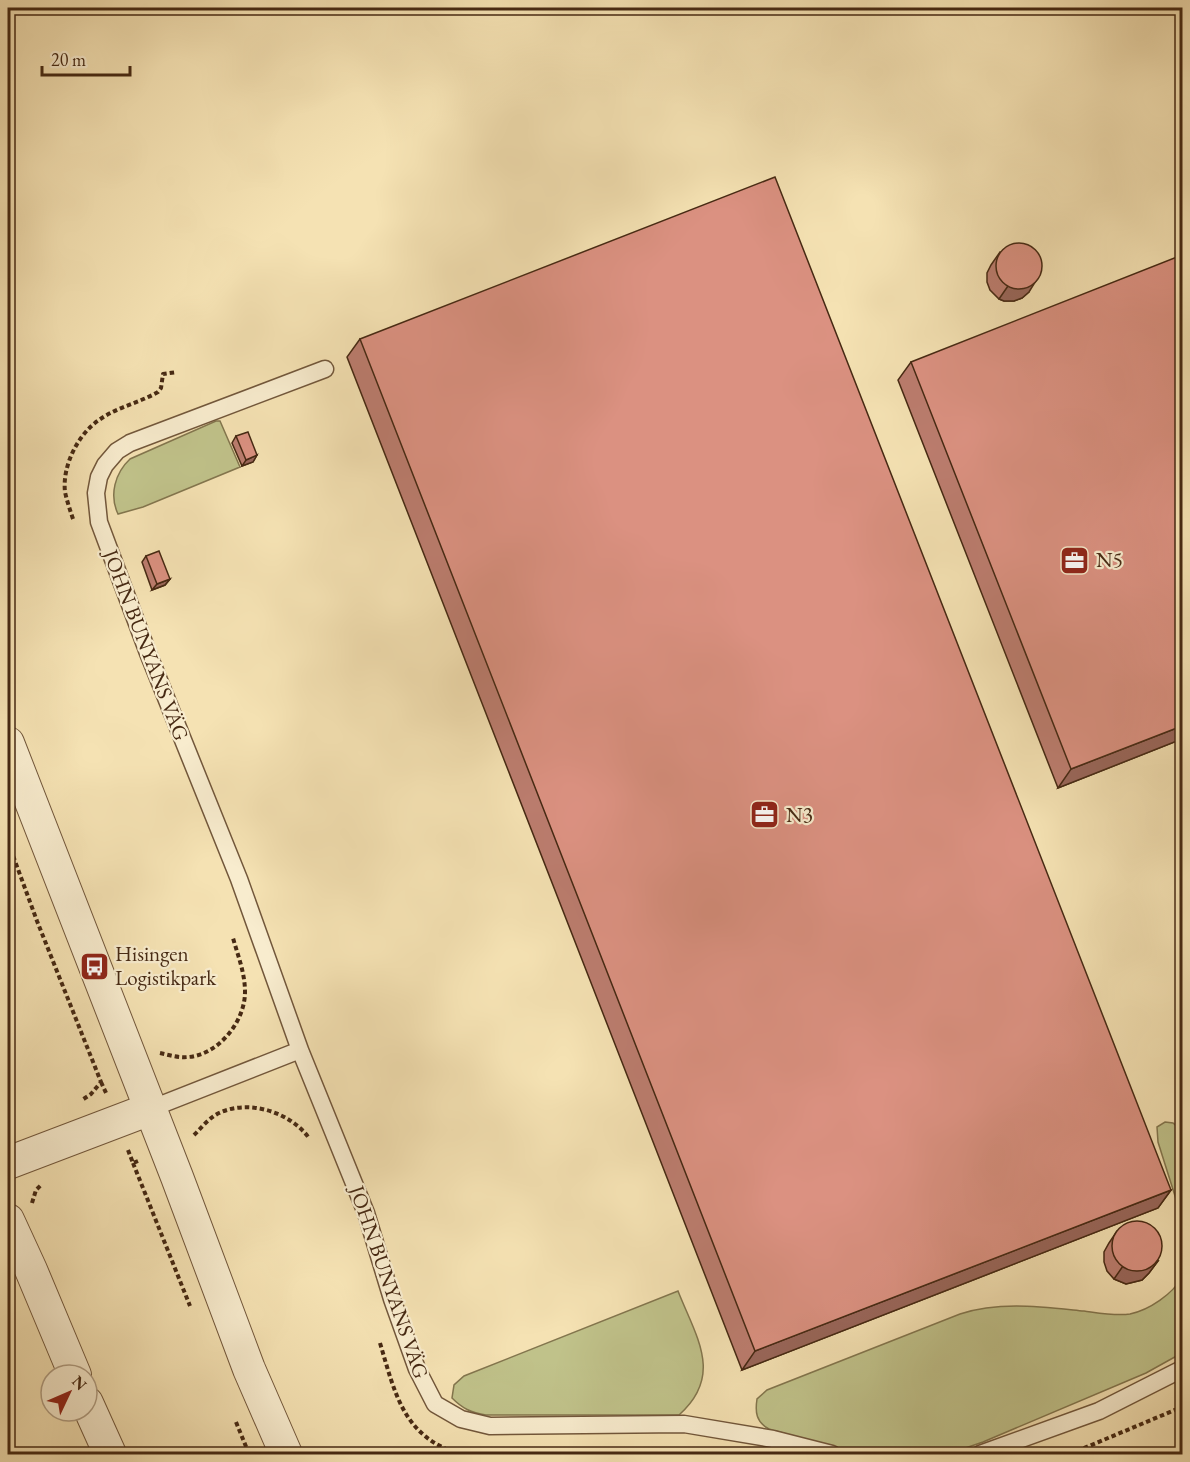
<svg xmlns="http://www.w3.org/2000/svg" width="1190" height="1462" viewBox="0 0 1190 1462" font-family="'EB Garamond',serif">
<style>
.green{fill:#c0c28a;stroke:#83764e;stroke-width:1.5}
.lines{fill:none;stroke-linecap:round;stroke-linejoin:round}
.service-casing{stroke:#72573b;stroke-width:19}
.minor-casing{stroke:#72573b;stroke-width:34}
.path{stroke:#462913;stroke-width:4;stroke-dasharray:4.5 3;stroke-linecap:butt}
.service{stroke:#f8ecce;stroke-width:16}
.minor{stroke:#f8ecce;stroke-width:32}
.wall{fill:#bc7d6f;stroke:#462913;stroke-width:1.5}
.shaded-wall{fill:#99665a;stroke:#462913;stroke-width:1.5}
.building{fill:#db9181;stroke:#462913;stroke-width:1.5}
.labels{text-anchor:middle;stroke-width:4.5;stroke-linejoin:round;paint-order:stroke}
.poi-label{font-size:21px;fill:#462913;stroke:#f8ecce;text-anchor:start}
.street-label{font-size:21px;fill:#462913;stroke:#f8ecce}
</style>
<rect width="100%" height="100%" fill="#f5e2b3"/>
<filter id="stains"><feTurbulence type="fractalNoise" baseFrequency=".00333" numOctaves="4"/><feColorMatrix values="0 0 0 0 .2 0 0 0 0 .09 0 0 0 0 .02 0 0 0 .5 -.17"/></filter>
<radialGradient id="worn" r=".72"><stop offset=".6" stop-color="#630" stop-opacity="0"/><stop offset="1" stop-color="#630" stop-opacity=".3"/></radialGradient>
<path class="green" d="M 216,421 L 220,421 L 240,467 L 143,507 L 118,514 C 109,495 115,473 130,459 Z
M 1165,1122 L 1173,1123 L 1182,1131 L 1182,1218 L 1158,1142 L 1157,1127 Z
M 1182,1277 L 1182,1353 L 1146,1373 L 983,1442 L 948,1454 L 856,1454 L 769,1429 C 756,1422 755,1412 757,1399 L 767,1390 L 960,1314 C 1000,1301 1043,1307 1084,1311 C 1099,1313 1115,1316 1130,1314 C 1149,1310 1173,1294 1182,1277 Z
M 678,1291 C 696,1337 724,1375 679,1415 L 486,1415 C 471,1413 462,1408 452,1398 L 454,1385 L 464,1376 Z"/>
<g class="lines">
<defs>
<path id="service" d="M 300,1050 L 239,879 L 148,653 L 99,522 L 96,493 L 99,477 L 105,465 L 117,451 L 130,443 L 325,369
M 150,1109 L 300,1050 L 366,1213 L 392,1299 L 417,1369 L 435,1404 L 461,1419 L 490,1426 L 684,1424 L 773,1439 L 832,1454
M 980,1454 L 1099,1411 L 1182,1369"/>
<path id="minor" d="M 8,743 L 177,1177 L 249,1369 L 286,1454
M 8,1163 L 150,1109
M 8,1220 L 31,1270 L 75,1375
M 87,1403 L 110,1454"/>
</defs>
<use href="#service" class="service-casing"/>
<use href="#minor" class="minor-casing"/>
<path class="path" d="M 73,519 C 70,510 67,501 65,492 C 62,466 78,434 99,420 C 117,407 139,403 158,392 L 161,388 L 163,374 L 177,372
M 8,842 L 37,921 L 101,1082 L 91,1094 L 82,1100
M 160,1053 C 169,1055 179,1058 188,1057 C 218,1055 245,1022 245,992 C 245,973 238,956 233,938
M 101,1082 L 107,1095
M 194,1135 C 202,1127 209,1118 219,1113 C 249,1099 290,1112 309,1138
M 128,1150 L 133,1163 L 138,1161
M 133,1163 L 190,1306
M 32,1203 L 36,1190 L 42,1184
M 380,1343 C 395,1393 403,1437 460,1454
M 236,1422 L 249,1454
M 1070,1454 L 1182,1407"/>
<use href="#service" class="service"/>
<use href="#minor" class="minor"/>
</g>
<path class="wall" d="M 1000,252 L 1029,292 L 1022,298 L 1014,301 L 1004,301 L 999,299 L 990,290 L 987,282 L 987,273 L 991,265 Z
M 360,339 L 1171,1190 L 1158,1208 L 742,1370 L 347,357 Z
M 911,362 L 1182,739 L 1058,788 L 898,380 Z
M 236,436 L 257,455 L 253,462 L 242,466 L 232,443 Z
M 146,556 L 170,579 L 165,585 L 152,590 L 142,562 Z
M 1117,1231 L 1158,1261 L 1149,1273 L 1142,1280 L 1126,1284 L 1114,1279 L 1107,1271 L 1104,1262 L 1104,1252 L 1109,1243 Z"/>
<path class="shaded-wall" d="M 1037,279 L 1029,292 L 1022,298 L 1014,301 L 1004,301 L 999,299 L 1008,286 Z
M 257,455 L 253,462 L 242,466 L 246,460 Z
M 170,579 L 165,585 L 152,590 L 157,584 Z
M 1182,726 L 1182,739 L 1058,788 L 1071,769 Z
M 1171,1190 L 1158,1208 L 742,1370 L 755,1351 Z
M 1158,1261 L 1149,1273 L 1142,1280 L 1126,1284 L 1114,1279 L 1123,1266 Z"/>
<path class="building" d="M 775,177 L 1171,1190 L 755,1351 L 360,339 Z
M996 266a23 23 0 1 1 46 0a23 23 0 1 1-46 0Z
M 1182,255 L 1182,726 L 1071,769 L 911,362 Z
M 248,432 L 257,455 L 246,460 L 236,436 Z
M 159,551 L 170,579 L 157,584 L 146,556 Z
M1112 1246a25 25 0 1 1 50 0a25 25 0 1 1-50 0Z"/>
<defs>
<symbol id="office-square" viewBox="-11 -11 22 22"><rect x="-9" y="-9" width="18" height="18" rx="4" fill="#8f2418" stroke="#f8ecce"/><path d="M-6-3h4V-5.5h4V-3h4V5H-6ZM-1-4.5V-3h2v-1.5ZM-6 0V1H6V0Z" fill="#fff"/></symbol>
<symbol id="bus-square" viewBox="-11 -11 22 22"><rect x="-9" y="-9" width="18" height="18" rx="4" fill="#8f2418" stroke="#f8ecce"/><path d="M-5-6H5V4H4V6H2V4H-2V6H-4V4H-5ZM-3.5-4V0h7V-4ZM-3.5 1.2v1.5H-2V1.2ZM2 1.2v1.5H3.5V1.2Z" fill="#fff"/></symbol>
</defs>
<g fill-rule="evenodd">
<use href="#office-square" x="1058" y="544" width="33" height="33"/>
<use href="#office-square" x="748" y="798" width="33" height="33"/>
<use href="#bus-square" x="78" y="950" width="33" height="33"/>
</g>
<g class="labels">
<g class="poi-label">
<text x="1096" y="567">N5</text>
<text x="786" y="822">N3</text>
<text x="115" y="961">Hisingen<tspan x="115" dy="24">Logistikpark</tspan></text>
</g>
<g class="street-label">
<text transform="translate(146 645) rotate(69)" y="7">JOHN BUNYANS VÄG</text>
<text transform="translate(389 1282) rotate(71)" y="7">JOHN BUNYANS VÄG</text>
</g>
</g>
<rect width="1190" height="1462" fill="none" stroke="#f5e2b3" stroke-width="30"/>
<rect x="9" y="9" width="1172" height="1444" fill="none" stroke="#462913" stroke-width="3"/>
<rect x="15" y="15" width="1160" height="1432" fill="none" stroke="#462913" stroke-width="1.5"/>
<g transform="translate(69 1393) rotate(46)"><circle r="28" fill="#f8ecce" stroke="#b19e83" stroke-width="1.5"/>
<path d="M0-4.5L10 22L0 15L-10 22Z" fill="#8f2418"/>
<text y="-9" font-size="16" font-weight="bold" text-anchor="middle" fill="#462913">N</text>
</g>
<path d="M42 66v9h88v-9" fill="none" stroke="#462913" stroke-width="3"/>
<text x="51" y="66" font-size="18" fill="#462913" stroke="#f8ecce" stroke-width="4.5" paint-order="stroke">20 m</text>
<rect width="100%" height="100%" filter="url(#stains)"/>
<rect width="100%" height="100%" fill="url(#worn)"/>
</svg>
